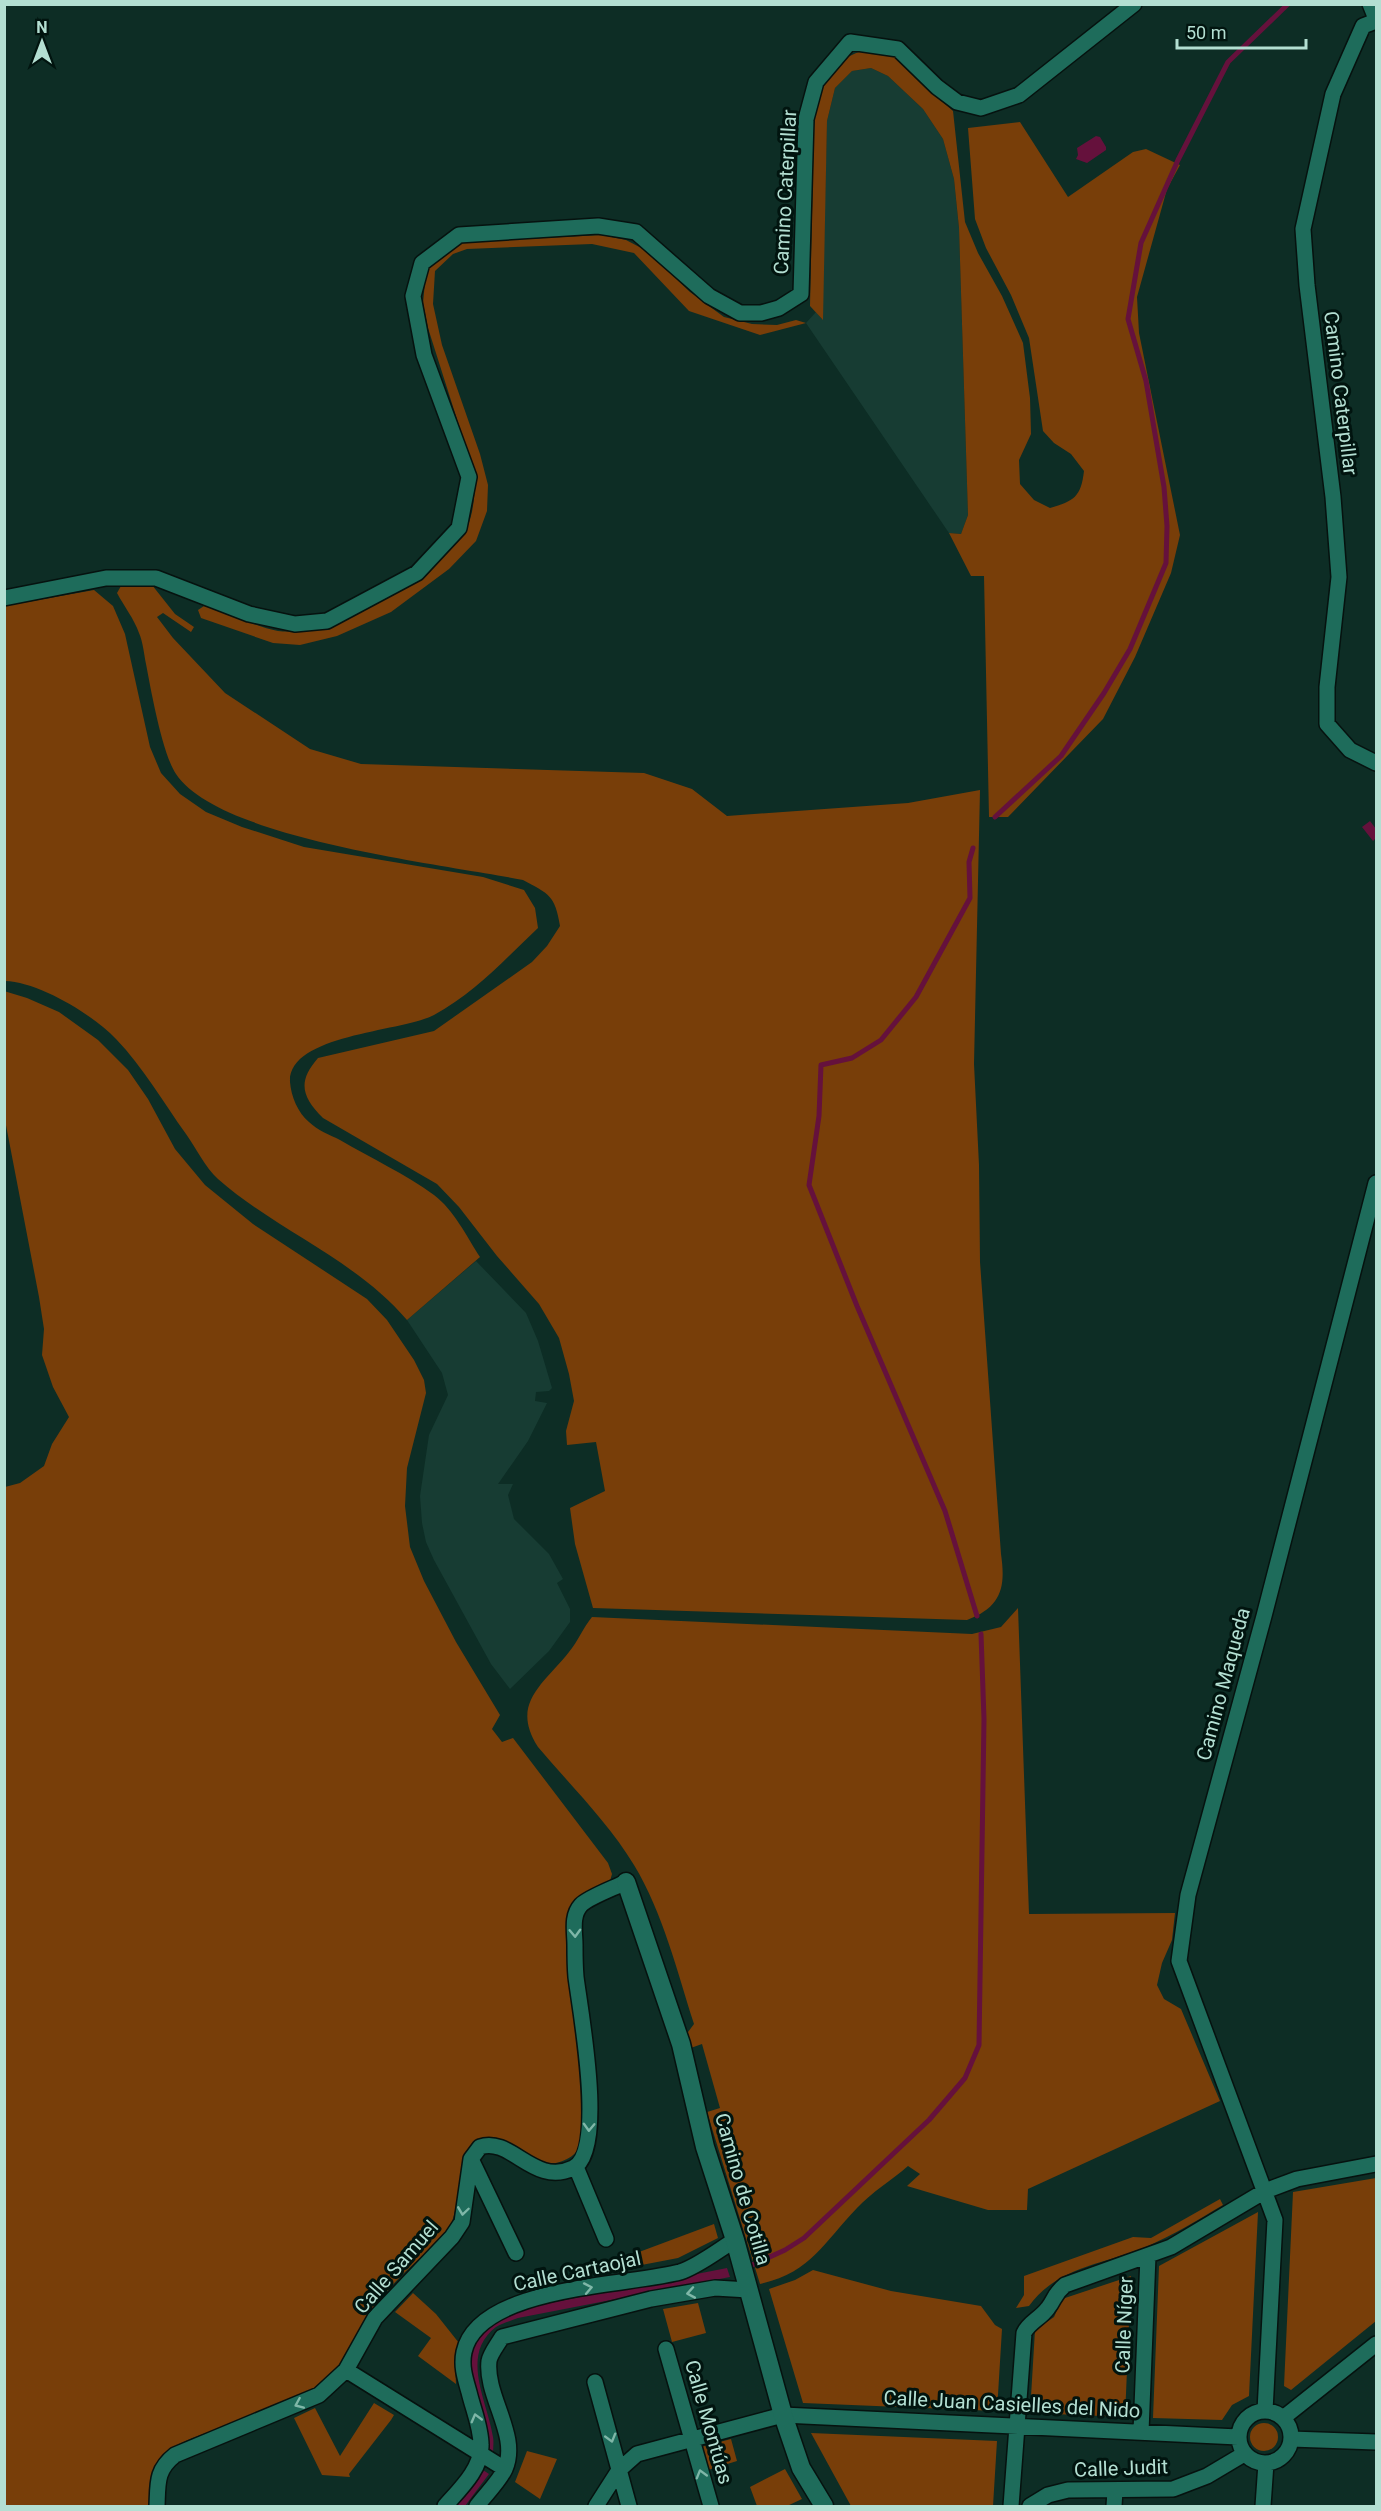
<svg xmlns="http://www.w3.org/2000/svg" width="1381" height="2511" viewBox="0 0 1381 2511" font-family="Roboto,sans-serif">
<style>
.built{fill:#173c33}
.green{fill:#783e09}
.water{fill:#65113c}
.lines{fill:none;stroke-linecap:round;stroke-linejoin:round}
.stream{stroke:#65113c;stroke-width:5}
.street-casing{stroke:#06120f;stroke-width:18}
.secondary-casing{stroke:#06120f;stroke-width:21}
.street{stroke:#1e6c5b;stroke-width:15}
.secondary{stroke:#1e6c5b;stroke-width:18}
.oneway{stroke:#7fb7a8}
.labels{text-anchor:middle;stroke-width:6;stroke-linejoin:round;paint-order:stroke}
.street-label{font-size:20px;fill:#b3dfd2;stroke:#01140f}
</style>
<rect width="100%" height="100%" fill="#0d2d25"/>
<path class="built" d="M 871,68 L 888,76 L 923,109 L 943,139 L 954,179 L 959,228 L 968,515 L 961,534 L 949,533 L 806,323 L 816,312 L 822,319 L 827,121 L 835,88 L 852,71 Z
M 476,1261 L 526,1313 L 538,1341 L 552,1388 L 549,1391 L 536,1392 L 535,1401 L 547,1403 L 528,1441 L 498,1484 L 513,1484 L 508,1495 L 514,1519 L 549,1554 L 563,1579 L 557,1583 L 570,1609 L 570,1622 L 549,1651 L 510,1689 L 491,1664 L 434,1560 L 426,1542 L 422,1523 L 420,1496 L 429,1435 L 448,1395 L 442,1373 L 407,1320 Z"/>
<path class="green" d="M 862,51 L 895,56 L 909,67 L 922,84 L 953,111 L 965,222 L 978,253 L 1002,296 L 1023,343 L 1030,398 L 1031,434 L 1019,460 L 1020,484 L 1034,500 L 1050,508 C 1074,501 1081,497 1084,471 L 1071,454 L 1054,443 L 1043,431 L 1029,338 L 1011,295 L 986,248 L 975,219 L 968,128 L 1020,122 L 1068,197 L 1133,152 L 1146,149 L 1180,165 L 1167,189 L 1137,297 L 1139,333 L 1180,535 L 1171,573 L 1135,657 L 1103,719 L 1008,817 L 989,817 L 984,576 L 971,576 L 949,533 L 961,534 L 968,515 L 959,228 L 954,179 L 943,139 L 923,109 L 888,76 L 871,68 L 852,71 L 835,88 L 827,121 L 823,320 L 810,306 L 814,123 C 819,90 826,62 862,51 Z
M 602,235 L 626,240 L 647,251 L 690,292 L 724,317 L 752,324 L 777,325 L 796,320 L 806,323 L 760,335 L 689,311 L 634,253 L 592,244 L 467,249 L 453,254 L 435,271 L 433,304 L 442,345 L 480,454 L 488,485 L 487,511 L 476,541 L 449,569 L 391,612 L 337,636 L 300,645 L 273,643 L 201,618 L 198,610 L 204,606 C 227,611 257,628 278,631 C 296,633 325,629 342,622 C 370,609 457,554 468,525 C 474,510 475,492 475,476 L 428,328 L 423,303 L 425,282 L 429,267 L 444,250 L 466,242 Z
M 152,585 L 175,614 L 194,627 L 191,632 L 163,613 L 157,617 L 173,638 L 225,693 L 310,749 L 361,764 L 644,773 L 692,789 L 727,816 L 908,803 L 980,790 L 974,1064 L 979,1165 L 980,1262 L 1001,1554 C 1006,1588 1001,1607 967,1620 L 593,1608 L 575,1544 L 570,1508 L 605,1491 L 596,1442 L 567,1445 L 566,1431 L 574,1401 L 569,1374 L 559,1338 L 539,1304 L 497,1256 L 459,1207 L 437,1184 L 323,1118 C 302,1097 297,1082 318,1058 L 434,1031 L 532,962 L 547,946 L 560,926 C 555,895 549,894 523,880 C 445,864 220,840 176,774 C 162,753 151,690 146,664 C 144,654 143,642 139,633 C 134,619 124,606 117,593 L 121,586 Z
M 94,590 L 113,606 L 125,634 L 150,747 L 161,773 L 180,794 L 206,812 L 242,827 L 304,847 L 483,877 L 524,890 L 535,908 L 538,928 C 505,959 475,993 434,1015 C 402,1032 288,1034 290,1082 C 291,1096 298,1113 309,1122 C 317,1130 330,1135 340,1140 C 371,1158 405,1174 434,1195 C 454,1210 467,1237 480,1257 L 407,1320 C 355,1259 277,1231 218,1179 C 205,1167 196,1148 186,1134 C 163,1102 143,1067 116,1039 C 92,1014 39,982 5,981 L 5,606 Z
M 4,991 L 27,998 L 59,1012 L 98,1040 L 128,1070 L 148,1099 L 175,1149 L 205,1185 L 253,1224 L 367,1299 L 387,1320 L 414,1360 L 424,1380 L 426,1393 L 407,1468 L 405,1506 L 410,1547 L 424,1581 L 456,1642 L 500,1715 L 492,1729 L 502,1742 L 513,1738 L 608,1863 L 612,1874 L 610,1881 L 579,1897 L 572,1908 L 584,2128 C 582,2141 580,2153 567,2159 C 537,2175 522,2145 496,2138 C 488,2136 481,2139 474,2141 C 454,2173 463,2209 445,2236 C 439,2245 426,2252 418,2260 C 400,2276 383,2294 369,2314 C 352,2338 344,2371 317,2387 C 297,2400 270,2410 247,2419 C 223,2429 171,2439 158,2462 C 151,2475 150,2492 150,2506 L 5,2506 L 5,1487 L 20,1483 L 44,1466 L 52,1444 L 69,1417 L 53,1387 L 42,1355 L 44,1329 L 39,1297 L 5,1120 Z
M 1018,1608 L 1029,1914 L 1175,1913 L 1172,1940 L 1162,1963 L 1157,1985 L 1164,1999 L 1181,2009 L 1220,2101 L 1028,2189 L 1027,2210 L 988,2210 L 907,2186 L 920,2174 L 908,2166 C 892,2180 872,2192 857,2208 C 823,2243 812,2272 760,2284 L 707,2112 L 720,2108 L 702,2044 L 688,2049 L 685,2036 L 694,2024 C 677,1971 663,1913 634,1865 C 608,1822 570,1785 538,1747 C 510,1703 543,1685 569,1652 C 578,1641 583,1628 592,1617 L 972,1634 L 1001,1627 Z
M 1376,2178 L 1376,2321 L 1291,2390 L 1284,2386 L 1293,2192 Z
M 1220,2199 L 1223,2205 C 1198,2220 1173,2235 1146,2247 C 1104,2264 1057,2267 1029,2306 L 1016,2308 L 1024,2295 L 1024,2276 L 1133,2237 L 1151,2238 Z
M 1258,2212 L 1249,2396 L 1232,2405 L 1222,2420 L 1153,2418 L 1159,2266 Z
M 714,2224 L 718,2238 L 678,2258 L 626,2268 L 623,2258 Z
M 813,2270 L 891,2291 L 981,2306 L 995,2325 L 1002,2329 L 997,2411 L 803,2403 L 769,2289 L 795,2280 Z
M 1131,2276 L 1125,2417 L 1030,2413 L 1035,2330 L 1054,2317 L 1062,2299 Z
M 413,2293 L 436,2314 L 459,2343 L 455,2366 L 456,2384 L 418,2356 L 431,2338 L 395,2312 Z
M 698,2303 L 706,2333 L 672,2342 L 663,2309 Z
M 374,2403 L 394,2415 L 391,2420 L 349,2474 L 350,2477 L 322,2475 L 294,2418 L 315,2408 L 340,2456 Z
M1250 2437a14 14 0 1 1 28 0a14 14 0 1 1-28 0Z
M 811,2433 L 997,2441 L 993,2506 L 851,2506 Z
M 731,2439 L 737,2461 L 708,2470 L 701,2447 Z
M 527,2451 L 557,2459 L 540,2499 L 515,2482 Z
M 785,2469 L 802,2499 L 787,2506 L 757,2506 L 750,2487 Z"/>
<path class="water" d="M 1096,136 L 1100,137 L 1106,147 L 1106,150 L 1087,163 L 1076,159 L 1078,155 L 1077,148 Z
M 1370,821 L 1376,829 L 1376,838 L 1373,841 L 1362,827 Z
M 727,2268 L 730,2277 L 518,2318 C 511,2321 502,2323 496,2327 C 459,2355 488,2402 493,2437 C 494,2442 493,2449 493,2455 L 486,2449 L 472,2389 L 469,2362 L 476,2337 L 514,2310 Z
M 480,2468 L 489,2474 L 465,2506 L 452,2506 Z"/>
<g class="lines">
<path class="stream" d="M 995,817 L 1061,756 L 1104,693 L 1130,649 L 1166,563 L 1167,526 L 1164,487 L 1146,381 L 1128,319 L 1141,243 L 1178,160 L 1228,62 L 1288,4
M 973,848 L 969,862 L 970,898 L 916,997 L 881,1040 L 852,1058 L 821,1065 L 819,1116 L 809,1185 L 857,1306 L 945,1511 L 977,1616
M 752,2265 L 785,2250 L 804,2238 L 929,2120 L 965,2078 L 979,2045 L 984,1719 L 981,1634"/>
<defs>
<path id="street" d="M 1370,4 L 1376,19
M 1376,21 L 1363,26 L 1333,94 L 1303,229 L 1307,285 L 1333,497 L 1339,577 L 1327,687 L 1327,724 L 1350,750 L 1376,763
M 4,598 L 106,578 L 156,578 L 249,614 L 295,624 L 327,621 L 417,573 L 459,528 L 469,477 L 424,355 L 413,296 L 422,263 L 459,235 L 598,226 L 636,232 L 709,296 L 740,313 L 761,313 L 779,308 L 801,294 L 806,119 L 816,82 L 850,42 L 898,49 L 937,87 L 957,102 L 981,108 L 1019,95 L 1134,4
M 471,2159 L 516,2253
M 576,2167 L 606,2239
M 666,2349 L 711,2506
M 346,2370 L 505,2469
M 595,2382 L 629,2506
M1239 2437a26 26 0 1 1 52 0a26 26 0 1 1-52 0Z
M 1265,2411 L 1275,2220 L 1179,1961 L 1188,1895 L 1264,1616 L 1376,1183
M 1283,2418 L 1376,2344
M 1141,2432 L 1148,2256
M 1291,2439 L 1376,2442
M 157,2506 C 158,2483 156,2470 175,2455 L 319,2395 L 346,2370 L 375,2318 L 452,2237 L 462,2222 L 471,2159 L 480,2147 C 511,2136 534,2187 573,2168 C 607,2152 580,2010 576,1977 C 575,1966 575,1955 575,1945 C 575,1932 571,1916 581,1905 C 589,1897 614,1888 626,1882
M 445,2506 C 459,2490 482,2469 481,2445 C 481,2427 473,2409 469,2392 C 465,2378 461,2366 464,2352 C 478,2286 628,2286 680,2272 C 697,2267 720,2249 735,2240
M 477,2506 C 485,2495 499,2482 505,2469 C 520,2436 485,2396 489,2361 C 490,2354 498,2344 502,2337 L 651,2299 L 715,2288 L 749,2290
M 596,2506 L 619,2470 L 637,2454 L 783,2415 L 1238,2437
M 1011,2506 L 1024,2333 C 1029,2322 1040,2319 1048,2308 C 1055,2299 1054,2294 1065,2285 L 1171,2247 L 1265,2191 L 1297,2179 L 1376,2164
M 1030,2506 L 1048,2495 L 1068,2490 L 1173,2489 L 1207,2476 L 1244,2454
M 1114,2506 L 1115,2491
M 1263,2506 L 1266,2463"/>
<path id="secondary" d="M 626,1882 L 681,2044 L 705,2147 L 735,2240 L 783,2415 L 801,2468 L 824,2506"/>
</defs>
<use href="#street" class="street-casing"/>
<use href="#secondary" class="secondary-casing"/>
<use href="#street" class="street"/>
<use href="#secondary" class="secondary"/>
</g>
<defs><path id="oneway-chevron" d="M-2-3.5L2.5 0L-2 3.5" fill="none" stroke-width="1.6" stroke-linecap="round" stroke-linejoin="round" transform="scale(1.5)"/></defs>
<g class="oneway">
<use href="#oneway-chevron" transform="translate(575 1933) rotate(88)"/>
<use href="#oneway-chevron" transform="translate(589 2127) rotate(92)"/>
<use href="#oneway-chevron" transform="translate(463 2211) rotate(98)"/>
<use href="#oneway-chevron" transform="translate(588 2288) rotate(-11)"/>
<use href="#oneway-chevron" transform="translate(691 2293) rotate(170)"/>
<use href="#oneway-chevron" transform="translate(299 2404) rotate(157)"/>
<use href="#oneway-chevron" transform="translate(476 2418) rotate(-105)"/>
<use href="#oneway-chevron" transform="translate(611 2438) rotate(74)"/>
<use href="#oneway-chevron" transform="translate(701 2474) rotate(-106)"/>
</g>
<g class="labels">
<g class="street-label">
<text transform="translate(785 192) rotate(-87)" y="7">Camino Caterpillar</text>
<text transform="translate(1341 393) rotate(83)" y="7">Camino Caterpillar</text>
<text transform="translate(1223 1684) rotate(-75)" y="7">Camino Maqueda</text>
<text transform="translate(743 2189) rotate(74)" y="7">Camino de Cotilla</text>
<text transform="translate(396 2267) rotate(-49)" y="7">Calle Samuel</text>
<text transform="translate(577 2271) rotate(-12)" y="7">Calle Cartaojal</text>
<text transform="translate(1124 2325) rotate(-88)" y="7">Calle Níger</text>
<text transform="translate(1012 2404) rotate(3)" y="7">Calle Juan Casielles del Nido</text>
<text transform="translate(709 2422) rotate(74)" y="7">Calle Montúas</text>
<text transform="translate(1121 2468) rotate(-2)" y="7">Calle Judit</text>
</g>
</g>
<rect width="1381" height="2511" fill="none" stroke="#b3dfd2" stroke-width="12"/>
<g transform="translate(42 42)" stroke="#01140f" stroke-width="4.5" paint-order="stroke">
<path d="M0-4.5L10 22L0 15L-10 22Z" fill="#b3dfd2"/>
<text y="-9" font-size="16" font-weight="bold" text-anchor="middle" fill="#b3dfd2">N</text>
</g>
<path d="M1177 39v9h129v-9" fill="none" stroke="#b3dfd2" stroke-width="3"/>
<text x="1186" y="39" font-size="18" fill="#b3dfd2" stroke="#01140f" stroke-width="4.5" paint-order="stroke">50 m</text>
</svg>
